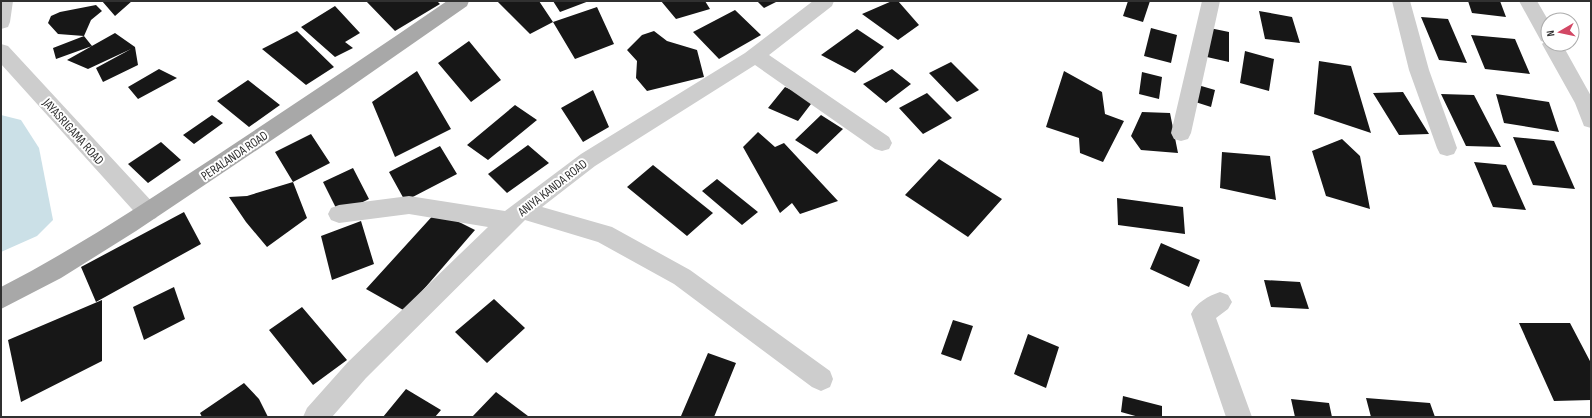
<svg xmlns="http://www.w3.org/2000/svg" width="1592" height="418" viewBox="0 0 1592 418" font-family="'Sofia Sans Condensed',sans-serif">
<style>
.water{fill:#cbe0e7}
.building{fill:#171717}
.lines{fill:none;stroke-linecap:round;stroke-linejoin:round}
.minor{fill:#cdcdcd;fill-rule:evenodd}
.major{fill:#a8a8a8;fill-rule:evenodd}
.labels{text-anchor:middle;stroke-width:4;stroke-linejoin:round;paint-order:stroke}
.street-label{font-size:13px;fill:#303030;stroke:#fff}
</style>
<rect width="100%" height="100%" fill="#fff"/>
<path class="water" d="M 1,115 L 21,120 L 39,148 L 53,220 L 37,236 L 1,252 Z"/>
<path class="building" d="M 102,1 L 132,1 L 115,16 Z
M 366,1 L 437,1 L 440,4 L 395,31 Z
M 497,1 L 539,1 L 553,22 L 530,34 Z
M 553,1 L 589,1 L 560,12 Z
M 661,1 L 705,1 L 710,9 L 676,19 Z
M 757,1 L 778,1 L 764,8 Z
M 892,1 L 898,1 L 919,25 L 898,40 L 862,14 Z
M 1128,1 L 1150,1 L 1143,22 L 1123,16 Z
M 1468,1 L 1500,1 L 1506,17 L 1472,13 Z
M 96,5 L 102,11 L 91,20 L 84,36 L 58,34 L 48,23 L 51,16 L 60,12 Z
M 335,6 L 360,33 L 345,42 L 353,48 L 335,57 L 301,27 Z
M 597,7 L 614,44 L 575,59 L 553,22 Z
M 735,10 L 761,35 L 719,59 L 693,32 Z
M 1259,11 L 1292,17 L 1300,43 L 1265,39 Z
M 1421,17 L 1448,19 L 1467,63 L 1439,60 Z
M 1200,26 L 1229,32 L 1229,62 L 1198,55 Z
M 1151,28 L 1177,35 L 1171,63 L 1144,56 Z
M 857,29 L 884,47 L 855,73 L 821,55 Z
M 297,31 L 334,67 L 306,85 L 262,49 Z
M 654,31 L 667,41 L 697,50 L 704,77 L 647,91 L 636,78 L 637,61 L 627,50 L 642,35 Z
M 115,33 L 135,47 L 138,65 L 103,82 L 96,68 L 131,49 L 88,69 L 67,60 Z
M 1471,35 L 1515,39 L 1530,74 L 1485,69 Z
M 84,36 L 92,46 L 56,59 L 53,48 Z
M 469,41 L 501,80 L 471,102 L 438,63 Z
M 1245,51 L 1274,59 L 1269,91 L 1240,83 Z
M 1319,61 L 1351,66 L 1371,133 L 1314,114 Z
M 951,62 L 979,90 L 957,102 L 929,73 Z
M 159,69 L 177,78 L 138,99 L 128,87 Z
M 892,69 L 911,84 L 886,103 L 863,84 Z
M 417,71 L 451,129 L 395,157 L 372,102 Z
M 1064,71 L 1102,92 L 1105,114 L 1124,121 L 1103,162 L 1080,153 L 1079,138 L 1046,127 Z
M 1142,72 L 1162,77 L 1159,99 L 1139,94 Z
M 248,80 L 280,105 L 249,127 L 217,101 Z
M 1191,83 L 1215,90 L 1211,107 L 1186,99 Z
M 785,87 L 814,100 L 798,121 L 768,108 Z
M 593,90 L 609,127 L 583,142 L 561,108 Z
M 1403,92 L 1429,134 L 1399,135 L 1373,93 Z
M 927,93 L 952,118 L 923,134 L 899,108 Z
M 1441,94 L 1474,95 L 1501,147 L 1466,146 Z
M 1496,94 L 1549,102 L 1559,132 L 1504,123 Z
M 515,105 L 537,120 L 488,160 L 467,145 Z
M 1142,112 L 1170,113 L 1178,153 L 1141,150 L 1131,136 Z
M 212,115 L 223,123 L 194,144 L 183,135 Z
M 821,115 L 843,129 L 817,154 L 795,140 Z
M 758,132 L 775,147 L 784,143 L 838,201 L 800,214 L 792,203 L 780,213 L 743,147 Z
M 311,134 L 330,163 L 293,182 L 307,218 L 267,247 L 246,222 L 229,197 L 247,196 L 293,182 L 275,152 Z
M 1513,137 L 1554,141 L 1575,189 L 1533,185 Z
M 1342,139 L 1360,156 L 1370,209 L 1326,196 L 1312,151 Z
M 161,142 L 181,160 L 148,183 L 128,164 Z
M 528,145 L 549,163 L 507,193 L 488,174 Z
M 440,146 L 457,174 L 405,201 L 389,172 Z
M 1222,152 L 1270,156 L 1276,200 L 1220,188 Z
M 939,159 L 1002,199 L 968,237 L 905,195 Z
M 1474,162 L 1506,165 L 1526,210 L 1493,207 Z
M 653,165 L 713,213 L 687,236 L 627,187 Z
M 353,168 L 369,199 L 339,214 L 323,182 Z
M 717,179 L 758,212 L 742,225 L 702,191 Z
M 1117,198 L 1183,207 L 1185,234 L 1118,225 Z
M 437,211 L 475,230 L 405,311 L 366,289 Z
M 184,212 L 201,244 L 96,302 L 81,267 Z
M 361,221 L 374,264 L 332,280 L 321,236 Z
M 1161,243 L 1200,260 L 1189,287 L 1150,269 Z
M 1264,280 L 1300,282 L 1309,309 L 1271,307 Z
M 174,287 L 185,319 L 144,340 L 133,307 Z
M 494,299 L 525,328 L 487,363 L 455,332 Z
M 102,300 L 102,361 L 21,402 L 8,340 Z
M 302,307 L 347,360 L 313,385 L 269,330 Z
M 953,320 L 973,326 L 961,361 L 941,354 Z
M 1519,323 L 1570,323 L 1591,363 L 1591,400 L 1554,401 Z
M 1028,334 L 1059,347 L 1046,388 L 1014,374 Z
M 708,353 L 736,363 L 714,417 L 681,416 Z
M 244,383 L 259,399 L 268,417 L 202,417 L 200,413 Z
M 406,389 L 441,410 L 435,417 L 383,417 Z
M 496,392 L 528,416 L 472,417 Z
M 1123,396 L 1162,406 L 1162,417 L 1139,417 L 1121,412 Z
M 1366,398 L 1430,403 L 1435,417 L 1371,417 Z
M 1291,399 L 1329,403 L 1332,417 L 1295,417 Z"/>
<g class="lines">
<path class="minor" d="M 1,1 L 13,1 L 10,22 L 8,27 L 1,29 Z
M 813,1 L 834,1 L 832,6 L 769,55 L 889,137 L 892,143 L 889,149 L 882,151 L 875,149 L 755,65 L 595,166 L 542,207 L 612,227 L 690,270 L 830,371 L 833,379 L 830,387 L 821,391 L 812,387 L 674,284 L 598,242 L 525,220 L 366,378 L 332,417 L 303,417 L 307,408 L 348,362 L 488,227 L 409,214 L 339,223 L 331,220 L 328,214 L 331,208 L 339,205 L 409,196 L 505,211 L 581,154 L 745,53 Z
M 1202,1 L 1220,1 L 1191,133 L 1188,139 L 1181,141 L 1174,139 L 1171,133 Z
M 1392,1 L 1410,1 L 1429,70 L 1457,148 L 1454,154 L 1447,156 L 1440,154 L 1437,148 L 1409,70 Z
M 1519,1 L 1537,1 L 1548,20 L 1548,44 L 1562,44 L 1591,96 L 1591,128 L 1584,126 L 1575,103 L 1542,44 L 1544,42 L 1541,41 Z
M 1,44 L 8,46 L 156,206 L 159,212 L 156,218 L 148,221 L 140,218 L 1,64 Z
M 1220,292 L 1228,295 L 1232,302 L 1228,309 L 1216,318 L 1252,417 L 1226,417 L 1191,314 C 1196,303 1208,296 1220,292 Z"/>
<path class="major" d="M 447,1 L 469,1 L 467,6 L 339,95 L 136,231 L 61,278 L 1,309 L 1,287 C 75,249 144,203 213,158 C 291,106 370,54 447,1 Z"/>
</g>
<g class="labels">
<g class="street-label">
<text transform="translate(74 131) rotate(48)" y="5">JAYASRIGAMA ROAD</text>
<text transform="translate(234 155) rotate(-34)" y="5">PERALANDA ROAD</text>
<text transform="translate(552 187) rotate(-38)" y="5">ANIYA KANDA ROAD</text>
</g>
</g>
<rect width="1592" height="418" fill="none" stroke="#303030" stroke-width="4"/>
<g transform="translate(1560 32) rotate(261)"><circle r="19" fill="#ffffff" stroke="#acacac"/>
<path d="M0-3L7 15L0 10L-7 15Z" fill="#d24764"/>
<text y="-6" font-size="11" font-weight="bold" text-anchor="middle" fill="#303030">N</text>
</g>
</svg>
